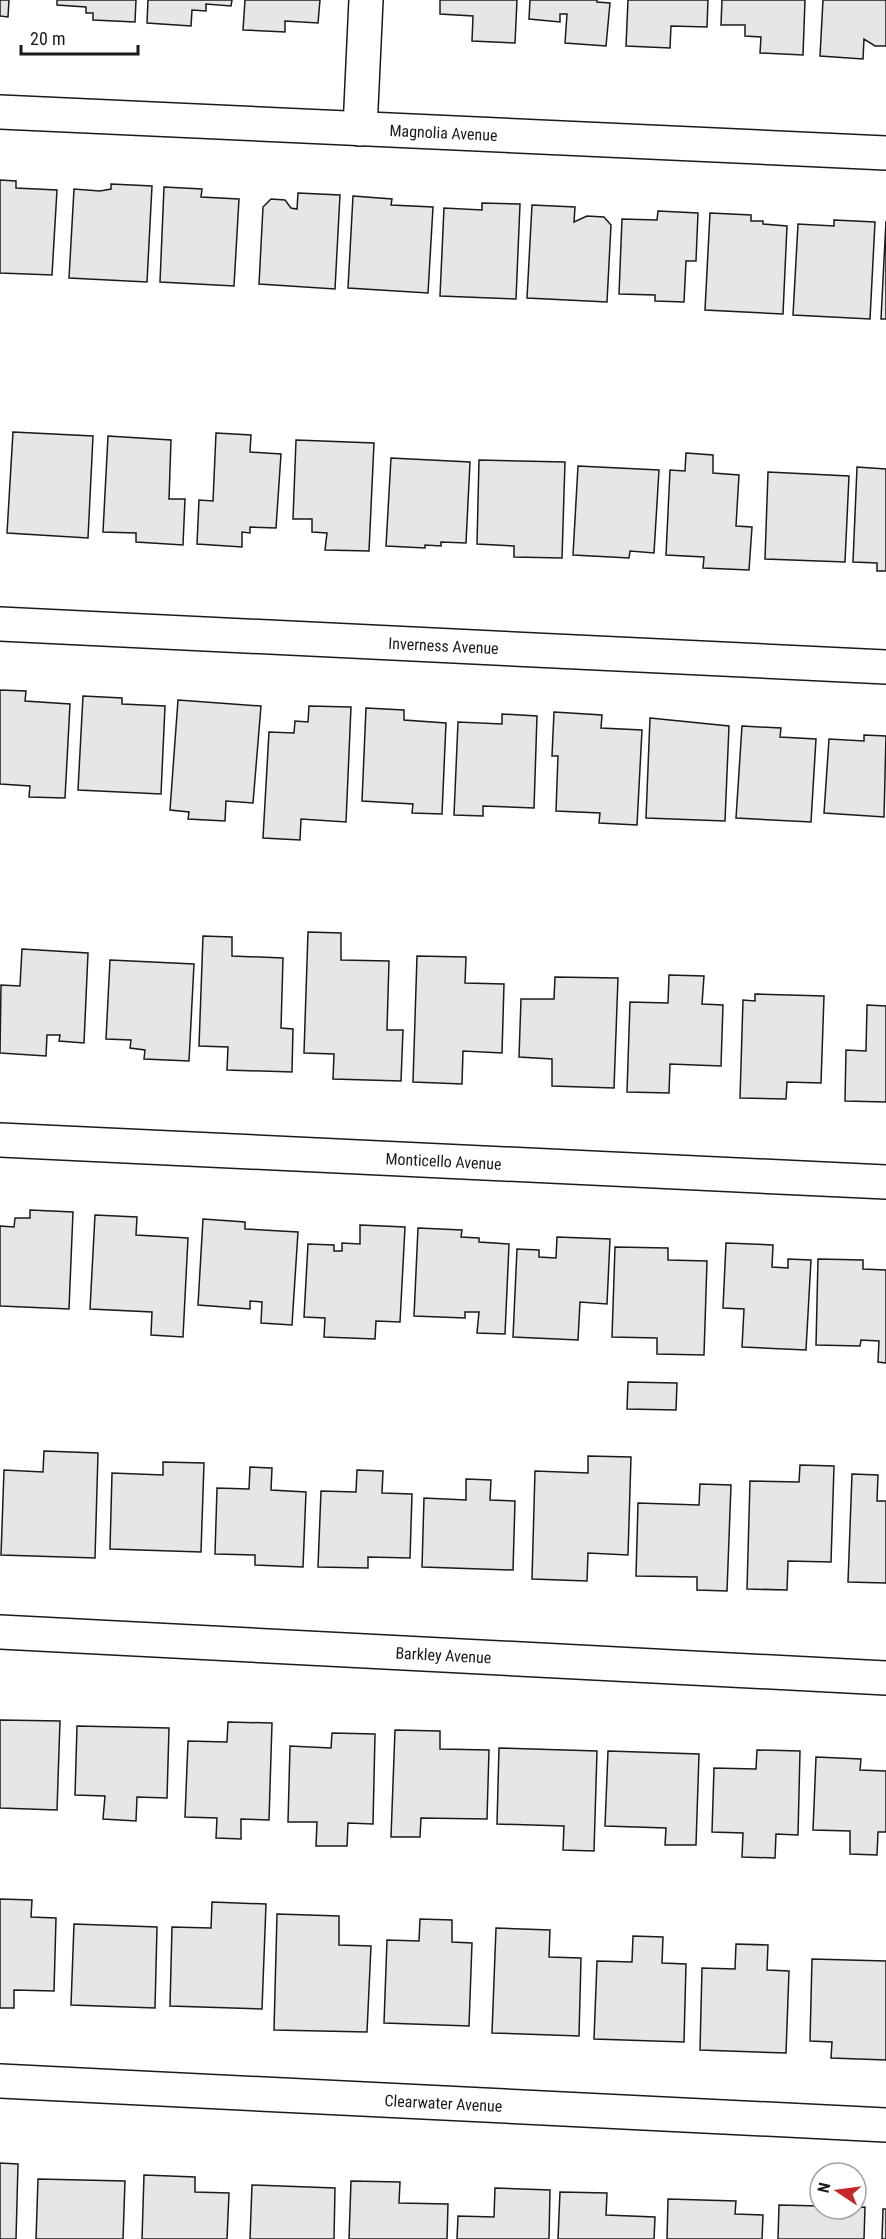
<svg xmlns="http://www.w3.org/2000/svg" width="886" height="2239" viewBox="0 0 886 2239" font-family="'Roboto Condensed',sans-serif">
<style>
.building{fill:#e6e6e6;stroke:#1a1a1a;stroke-width:1.5}
.lines{fill:none;stroke-linecap:round;stroke-linejoin:round}
.minor-casing{stroke:#1a1a1a;stroke-width:36}
.minor{stroke:#fff;stroke-width:33}
.labels{text-anchor:middle;stroke-width:4.5;stroke-linejoin:round;paint-order:stroke}
.street-label{font-size:16px;fill:#1a1a1a;stroke:#fff}
</style>
<rect width="100%" height="100%" fill="#fff"/>
<path class="building" d="M 0,0 L 9,0 L 8,17 L 0,16 Z
M 57,0 L 136,0 L 135,22 L 93,20 L 93,13 L 86,13 L 86,7 L 57,5 Z
M 148,0 L 232,0 L 231,6 L 206,4 L 206,11 L 192,10 L 191,26 L 147,23 Z
M 245,0 L 320,0 L 318,23 L 285,21 L 285,32 L 243,30 Z
M 440,0 L 517,0 L 515,43 L 472,41 L 473,16 L 440,14 Z
M 530,0 L 597,0 L 597,2 L 610,3 L 606,46 L 565,43 L 567,14 L 560,14 L 560,22 L 529,19 Z
M 628,0 L 708,0 L 707,27 L 671,26 L 670,48 L 626,46 Z
M 722,0 L 805,0 L 803,55 L 760,53 L 761,37 L 745,36 L 745,25 L 721,25 Z
M 823,0 L 886,0 L 886,46 L 875,46 L 864,39 L 863,59 L 820,56 Z
M 0,180 L 16,181 L 16,188 L 57,190 L 52,275 L 0,273 Z
M 111,184 L 152,186 L 147,282 L 69,278 L 74,189 L 100,191 L 111,189 Z
M 164,187 L 202,189 L 201,197 L 239,199 L 234,286 L 160,282 Z
M 298,193 L 340,195 L 335,289 L 259,284 L 263,207 L 271,199 L 285,200 L 291,208 L 297,209 Z
M 353,196 L 392,199 L 391,205 L 433,207 L 428,293 L 348,288 Z
M 482,203 L 520,204 L 516,299 L 440,296 L 444,208 L 482,210 Z
M 532,205 L 575,207 L 574,222 L 587,216 L 604,217 L 611,225 L 607,302 L 527,298 Z
M 658,211 L 698,213 L 696,261 L 686,261 L 684,302 L 655,301 L 655,295 L 619,294 L 622,219 L 657,220 Z
M 710,213 L 751,215 L 751,221 L 763,221 L 763,224 L 787,226 L 783,314 L 705,310 Z
M 834,220 L 875,222 L 870,319 L 793,315 L 798,224 L 834,226 Z
M 886,221 L 886,319 L 881,319 Z
M 13,432 L 93,436 L 88,538 L 7,533 Z
M 216,433 L 251,435 L 250,452 L 281,454 L 276,528 L 250,527 L 250,533 L 242,532 L 242,547 L 197,544 L 199,500 L 213,501 Z
M 108,436 L 171,440 L 169,499 L 185,499 L 183,545 L 136,542 L 136,533 L 103,532 Z
M 296,440 L 374,443 L 369,551 L 325,550 L 327,533 L 312,532 L 312,519 L 293,519 Z
M 686,453 L 713,455 L 713,473 L 739,475 L 736,526 L 752,527 L 749,570 L 703,568 L 704,557 L 666,555 L 670,470 L 685,471 Z
M 391,458 L 470,462 L 466,543 L 441,542 L 441,546 L 425,545 L 425,548 L 386,546 Z
M 479,460 L 565,462 L 562,558 L 514,557 L 514,546 L 477,544 Z
M 578,466 L 659,470 L 654,553 L 630,551 L 629,558 L 573,555 Z
M 857,467 L 886,469 L 886,571 L 877,571 L 877,563 L 853,562 Z
M 768,472 L 849,476 L 845,562 L 765,559 Z
M 0,690 L 26,691 L 25,701 L 70,704 L 65,798 L 29,797 L 30,786 L 0,784 Z
M 83,696 L 122,698 L 122,704 L 165,706 L 161,794 L 78,790 Z
M 178,700 L 261,706 L 253,803 L 226,801 L 225,821 L 188,819 L 189,812 L 170,810 Z
M 309,706 L 351,707 L 346,822 L 301,819 L 300,840 L 263,838 L 269,732 L 294,733 L 295,721 L 308,722 Z
M 366,708 L 404,710 L 404,720 L 446,723 L 442,814 L 412,813 L 413,804 L 362,801 Z
M 554,712 L 602,715 L 601,728 L 642,730 L 637,825 L 599,823 L 600,813 L 556,811 L 558,756 L 552,756 Z
M 502,714 L 537,716 L 534,808 L 483,806 L 483,816 L 454,815 L 458,722 L 502,724 Z
M 650,718 L 729,726 L 725,821 L 646,818 Z
M 742,726 L 781,728 L 780,737 L 816,739 L 811,822 L 736,818 Z
M 864,735 L 886,736 L 884,817 L 824,813 L 829,739 L 864,741 Z
M 308,932 L 341,933 L 341,960 L 389,961 L 387,1030 L 403,1030 L 401,1081 L 333,1079 L 334,1054 L 304,1053 Z
M 203,936 L 232,937 L 232,956 L 283,958 L 281,1028 L 293,1029 L 292,1072 L 227,1070 L 228,1047 L 199,1046 Z
M 22,949 L 88,953 L 84,1043 L 59,1041 L 60,1035 L 47,1035 L 46,1056 L 0,1053 L 1,985 L 20,986 Z
M 417,956 L 466,957 L 465,983 L 504,984 L 502,1053 L 463,1051 L 462,1084 L 413,1082 Z
M 110,960 L 194,964 L 189,1061 L 144,1059 L 145,1050 L 130,1048 L 131,1040 L 106,1039 Z
M 669,975 L 704,976 L 702,1004 L 723,1005 L 721,1066 L 670,1064 L 669,1093 L 627,1092 L 630,1002 L 668,1003 Z
M 555,977 L 618,978 L 614,1088 L 552,1086 L 552,1059 L 519,1057 L 521,999 L 554,999 Z
M 755,994 L 824,996 L 821,1083 L 787,1082 L 786,1099 L 740,1098 L 743,1000 L 755,1001 Z
M 867,1005 L 886,1006 L 886,1102 L 845,1101 L 846,1050 L 866,1051 Z
M 30,1210 L 73,1212 L 69,1309 L 0,1306 L 0,1226 L 14,1227 L 15,1218 L 30,1218 Z
M 95,1215 L 137,1217 L 136,1235 L 188,1238 L 183,1337 L 151,1335 L 152,1312 L 90,1309 Z
M 203,1219 L 245,1222 L 245,1229 L 298,1232 L 292,1325 L 261,1323 L 262,1302 L 250,1301 L 250,1309 L 198,1305 Z
M 360,1225 L 405,1227 L 400,1322 L 376,1321 L 375,1339 L 324,1337 L 325,1318 L 304,1317 L 308,1244 L 334,1245 L 334,1251 L 342,1251 L 342,1243 L 360,1244 Z
M 418,1228 L 462,1230 L 461,1237 L 479,1238 L 479,1242 L 509,1244 L 505,1334 L 477,1333 L 479,1312 L 465,1312 L 465,1318 L 414,1316 Z
M 557,1237 L 610,1239 L 607,1304 L 580,1302 L 578,1340 L 513,1337 L 517,1249 L 539,1250 L 539,1257 L 556,1258 Z
M 726,1243 L 773,1245 L 772,1267 L 788,1268 L 788,1259 L 811,1260 L 806,1350 L 742,1347 L 744,1309 L 723,1308 Z
M 615,1247 L 668,1248 L 668,1260 L 707,1261 L 704,1355 L 657,1354 L 657,1338 L 612,1337 Z
M 818,1259 L 863,1260 L 863,1269 L 886,1270 L 886,1363 L 878,1362 L 879,1341 L 861,1340 L 860,1346 L 816,1345 Z
M 628,1382 L 677,1383 L 676,1410 L 627,1409 Z
M 44,1451 L 98,1453 L 95,1558 L 1,1555 L 4,1470 L 43,1472 Z
M 588,1456 L 631,1457 L 628,1555 L 588,1553 L 587,1581 L 532,1579 L 535,1471 L 588,1473 Z
M 163,1462 L 204,1463 L 201,1552 L 110,1549 L 112,1473 L 163,1475 Z
M 800,1465 L 834,1466 L 831,1562 L 788,1561 L 787,1590 L 747,1589 L 750,1481 L 799,1482 Z
M 250,1467 L 272,1468 L 271,1490 L 306,1492 L 303,1567 L 255,1565 L 255,1555 L 215,1554 L 217,1488 L 249,1489 Z
M 357,1470 L 383,1471 L 382,1493 L 412,1494 L 410,1558 L 368,1557 L 368,1568 L 318,1567 L 321,1491 L 356,1492 Z
M 852,1474 L 878,1475 L 877,1501 L 886,1501 L 886,1583 L 848,1582 Z
M 466,1479 L 491,1480 L 490,1500 L 515,1501 L 513,1570 L 422,1567 L 424,1498 L 466,1500 Z
M 700,1484 L 731,1485 L 727,1591 L 697,1590 L 697,1577 L 636,1576 L 638,1503 L 699,1505 Z
M 0,1720 L 60,1721 L 57,1810 L 0,1808 Z
M 228,1722 L 272,1723 L 269,1820 L 241,1819 L 241,1839 L 216,1838 L 217,1818 L 185,1817 L 188,1741 L 227,1742 Z
M 77,1726 L 169,1728 L 167,1798 L 137,1797 L 136,1821 L 103,1819 L 105,1796 L 75,1795 Z
M 395,1730 L 440,1731 L 440,1749 L 489,1750 L 487,1819 L 421,1818 L 420,1837 L 391,1837 Z
M 332,1733 L 375,1734 L 373,1824 L 348,1823 L 347,1846 L 316,1846 L 317,1822 L 288,1822 L 290,1746 L 331,1748 Z
M 499,1748 L 597,1751 L 594,1851 L 563,1850 L 564,1826 L 497,1824 Z
M 757,1750 L 800,1751 L 798,1835 L 776,1834 L 775,1858 L 742,1857 L 743,1833 L 712,1832 L 714,1768 L 756,1769 Z
M 608,1751 L 699,1754 L 696,1845 L 665,1845 L 666,1828 L 605,1826 Z
M 816,1757 L 861,1759 L 860,1770 L 886,1771 L 886,1832 L 878,1832 L 877,1855 L 850,1854 L 850,1831 L 813,1830 Z
M 0,1899 L 32,1900 L 31,1917 L 56,1918 L 54,1991 L 14,1990 L 14,2008 L 0,2008 Z
M 212,1902 L 266,1904 L 262,2009 L 170,2006 L 172,1927 L 211,1928 Z
M 277,1914 L 339,1916 L 339,1945 L 371,1946 L 367,2032 L 274,2030 Z
M 420,1919 L 452,1920 L 452,1942 L 472,1943 L 469,2026 L 384,2023 L 387,1940 L 419,1941 Z
M 74,1924 L 157,1927 L 155,2008 L 71,2005 Z
M 496,1928 L 550,1930 L 549,1957 L 581,1958 L 579,2036 L 492,2033 Z
M 633,1936 L 663,1937 L 662,1963 L 686,1964 L 684,2042 L 594,2039 L 597,1961 L 632,1962 Z
M 736,1944 L 768,1945 L 767,1970 L 789,1971 L 786,2053 L 700,2050 L 702,1968 L 735,1969 Z
M 812,1959 L 886,1961 L 886,2060 L 831,2058 L 832,2042 L 810,2041 Z
M 0,2163 L 18,2164 L 16,2239 L 0,2239 Z
M 144,2175 L 195,2177 L 195,2192 L 229,2193 L 227,2239 L 142,2239 Z
M 38,2179 L 125,2181 L 123,2239 L 36,2239 Z
M 351,2181 L 400,2182 L 399,2203 L 448,2204 L 447,2239 L 349,2239 Z
M 252,2185 L 335,2188 L 334,2239 L 250,2239 Z
M 495,2188 L 550,2190 L 549,2239 L 457,2239 L 458,2216 L 494,2217 Z
M 560,2192 L 607,2193 L 606,2215 L 655,2217 L 654,2239 L 558,2239 Z
M 668,2199 L 736,2201 L 735,2214 L 763,2215 L 762,2239 L 667,2239 Z
M 779,2205 L 820,2206 L 820,2209 L 865,2207 L 864,2239 L 778,2239 Z
M 883,2209 L 886,2209 L 886,2239 L 882,2239 Z"/>
<g class="lines">
<defs>
<g id="minor">
<path id="s1" d="M 0,112 L 886,153"/>
<path d="M 360,129 L 366,0"/>
<path id="s2" d="M 0,624 L 886,667"/>
<path id="s3" d="M 0,1140 L 886,1182"/>
<path id="s4" d="M 0,1632 L 886,1678"/>
<path id="s5" d="M 0,2081 L 886,2125"/>
</g>
</defs>
<use href="#minor" class="minor-casing"/>
<use href="#minor" class="minor"/>
</g>
<g class="labels">
<g class="street-label">
<text dy="6" stroke="none"><textPath href="#s1" startOffset="444">Magnolia Avenue</textPath></text>
<text dy="6" stroke="none"><textPath href="#s2" startOffset="444">Inverness Avenue</textPath></text>
<text dy="6" stroke="none"><textPath href="#s3" startOffset="444">Monticello Avenue</textPath></text>
<text dy="6" stroke="none"><textPath href="#s4" startOffset="444">Barkley Avenue</textPath></text>
<text dy="6" stroke="none"><textPath href="#s5" startOffset="444">Clearwater Avenue</textPath></text>
</g>
</g>
<g transform="translate(838 2191) rotate(283)"><circle r="28" fill="#ffffff" stroke="#a3a3a3" stroke-width="1.5"/>
<path d="M0-4.5L10 22L0 15L-10 22Z" fill="#c62828"/>
<text y="-9" font-size="16" font-weight="bold" text-anchor="middle" fill="#1a1a1a">N</text>
</g>
<path d="M21 45v9h117v-9" fill="none" stroke="#1a1a1a" stroke-width="3"/>
<text x="30" y="45" font-size="18" fill="#1a1a1a" stroke="#ffffff" stroke-width="4.5" paint-order="stroke">20 m</text>
</svg>
